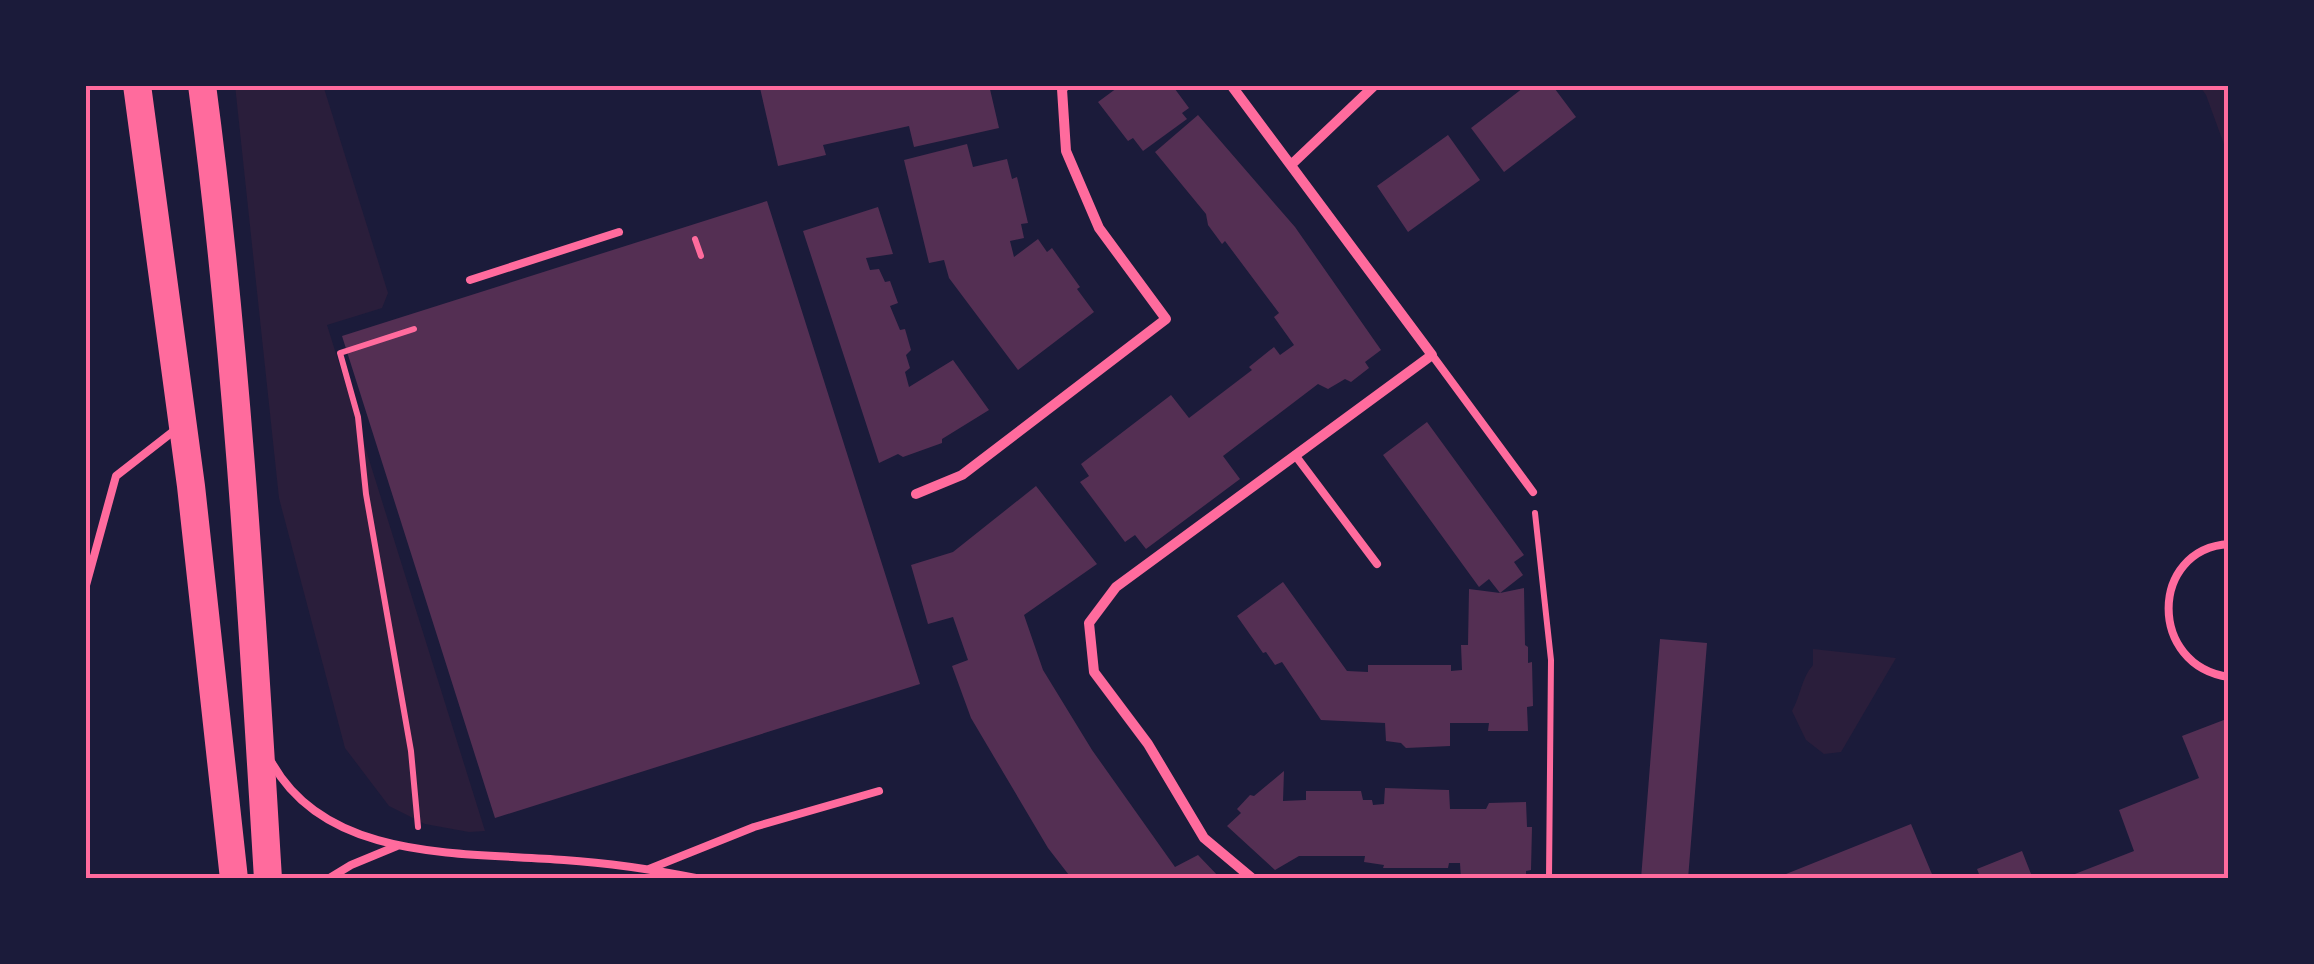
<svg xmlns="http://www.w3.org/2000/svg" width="2314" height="964" viewBox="0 0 2314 964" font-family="Arial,sans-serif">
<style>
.green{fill:#2a1e3b}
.building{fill:#542f53}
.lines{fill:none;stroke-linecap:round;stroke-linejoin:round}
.path{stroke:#ff6b9d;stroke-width:6}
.service{stroke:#ff6b9d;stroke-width:8}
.minor{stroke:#ff6b9d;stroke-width:10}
.trunk{stroke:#ff6b9d;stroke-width:28}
.neatline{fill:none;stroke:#ff6b9d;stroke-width:4}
</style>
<rect width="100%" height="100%" fill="#1b1b3a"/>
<path class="green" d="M 235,85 L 323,85 L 388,293 L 382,308 L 327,325 L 485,831 L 469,832 L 425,824 L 389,806 L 345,748 L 279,498 Z
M 2199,85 L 2229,85 L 2229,158 L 2206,95 Z
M 1813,649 L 1896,658 L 1841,752 L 1824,754 L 1806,740 L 1792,711 C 1801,695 1801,679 1813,665 Z"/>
<path class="building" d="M 772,85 L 989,85 L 999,128 L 914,147 L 909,126 L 823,145 L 826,155 L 778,166 L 760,88 Z
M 1121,85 L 1172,85 L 1189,108 L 1182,113 L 1187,119 L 1143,151 L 1133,138 L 1128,141 L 1098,102 Z
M 1527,85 L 1552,85 L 1576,117 L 1504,172 L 1471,128 Z
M 1198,115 L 1295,227 L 1381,350 L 1365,362 L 1369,368 L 1351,382 L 1345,379 L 1328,389 L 1318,384 L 1223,456 L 1240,479 L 1146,549 L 1135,535 L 1125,542 L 1080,482 L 1089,476 L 1081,464 L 1171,395 L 1189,418 L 1252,370 L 1249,367 L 1274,347 L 1280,355 L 1294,345 L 1274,317 L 1279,313 L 1225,241 L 1222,244 L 1208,225 L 1206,214 L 1155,152 Z
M 1448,135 L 1480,180 L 1408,232 L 1377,186 Z
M 967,144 L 973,167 L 1007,159 L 1012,179 L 1017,177 L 1028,223 L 1021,224 L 1024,238 L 1010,241 L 1014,257 L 1038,239 L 1047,252 L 1052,248 L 1080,287 L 1077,289 L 1094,312 L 1018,370 L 949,278 L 944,260 L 929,263 L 904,160 Z
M 767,201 L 920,684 L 495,818 L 342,336 Z
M 878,207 L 893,254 L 866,258 L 870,270 L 879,269 L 885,282 L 890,281 L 898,303 L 890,306 L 900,330 L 905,329 L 911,350 L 906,355 L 910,368 L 905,372 L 909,387 L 953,360 L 989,410 L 942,439 L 942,443 L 903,457 L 898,454 L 879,463 L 803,231 Z
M 1427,422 L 1524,555 L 1514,562 L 1523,575 L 1500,593 L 1524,588 L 1525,645 L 1528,647 L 1528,663 L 1532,662 L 1533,706 L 1527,707 L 1528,731 L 1488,731 L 1489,723 L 1450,723 L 1450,746 L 1406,748 L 1401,743 L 1386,741 L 1385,723 L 1321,720 L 1282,662 L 1275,665 L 1266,652 L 1263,653 L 1237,616 L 1283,582 L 1347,671 L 1368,672 L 1368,665 L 1451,665 L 1451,671 L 1462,670 L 1461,645 L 1468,645 L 1469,589 L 1500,593 L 1489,579 L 1479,587 L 1383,455 Z
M 1036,486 L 1097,564 L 1024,615 L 1043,670 L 1092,750 L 1175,867 L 1198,855 L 1221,879 L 1072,879 L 1048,848 L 971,718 L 952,666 L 968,660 L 953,617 L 928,624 L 911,565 L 953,552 Z
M 1660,639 L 1707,643 L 1688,879 L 1641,879 Z
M 2229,718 L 2229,879 L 2062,879 L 2134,851 L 2119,810 L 2199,778 L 2182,736 Z
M 1284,771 L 1283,801 L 1306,800 L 1306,791 L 1361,791 L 1363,800 L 1372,800 L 1373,805 L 1384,804 L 1385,788 L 1449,790 L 1450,809 L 1486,809 L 1489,803 L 1526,802 L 1527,827 L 1532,827 L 1531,870 L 1526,871 L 1526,879 L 1461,879 L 1460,863 L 1449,863 L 1448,868 L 1383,868 L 1384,865 L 1364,862 L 1365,856 L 1299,856 L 1275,870 L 1227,826 L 1241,813 L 1237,809 L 1250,795 L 1254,796 Z
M 1911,824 L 1934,879 L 1788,879 L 1786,874 Z
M 2022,851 L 2033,879 L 1981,879 L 1977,869 Z"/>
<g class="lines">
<path class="path" d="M 695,239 L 701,256
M 414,329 L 340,353 L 358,417 L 366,494 L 411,751 L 418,827
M 1535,513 L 1551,660 L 1549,879"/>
<path class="service" d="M 470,280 L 619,232
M 1432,355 L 1533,492
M 1295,455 L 1377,564
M 2229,544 C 2149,549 2148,666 2229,677
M 85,589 L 116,476 L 175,430
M 272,763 C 328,863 466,852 564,860 C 611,863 656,870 701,879
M 649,869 L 754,827 L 879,791
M 328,879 L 351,865 L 397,846"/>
<path class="minor" d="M 1231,85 L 1432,355 L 1116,587 L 1089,623 L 1094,672 L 1148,744 L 1204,838 L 1253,879
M 1292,164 L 1375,85
M 916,494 L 962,475 L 1166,319 L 1099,228 L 1066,151 L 1062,89 L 1066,85"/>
<path class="trunk" d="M 137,85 L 191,486 L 234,879
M 202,85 C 237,348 252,614 268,879"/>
</g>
<rect width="2314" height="964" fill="none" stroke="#1b1b3a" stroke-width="175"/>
<rect x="88" y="88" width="2138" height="788" class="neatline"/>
</svg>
